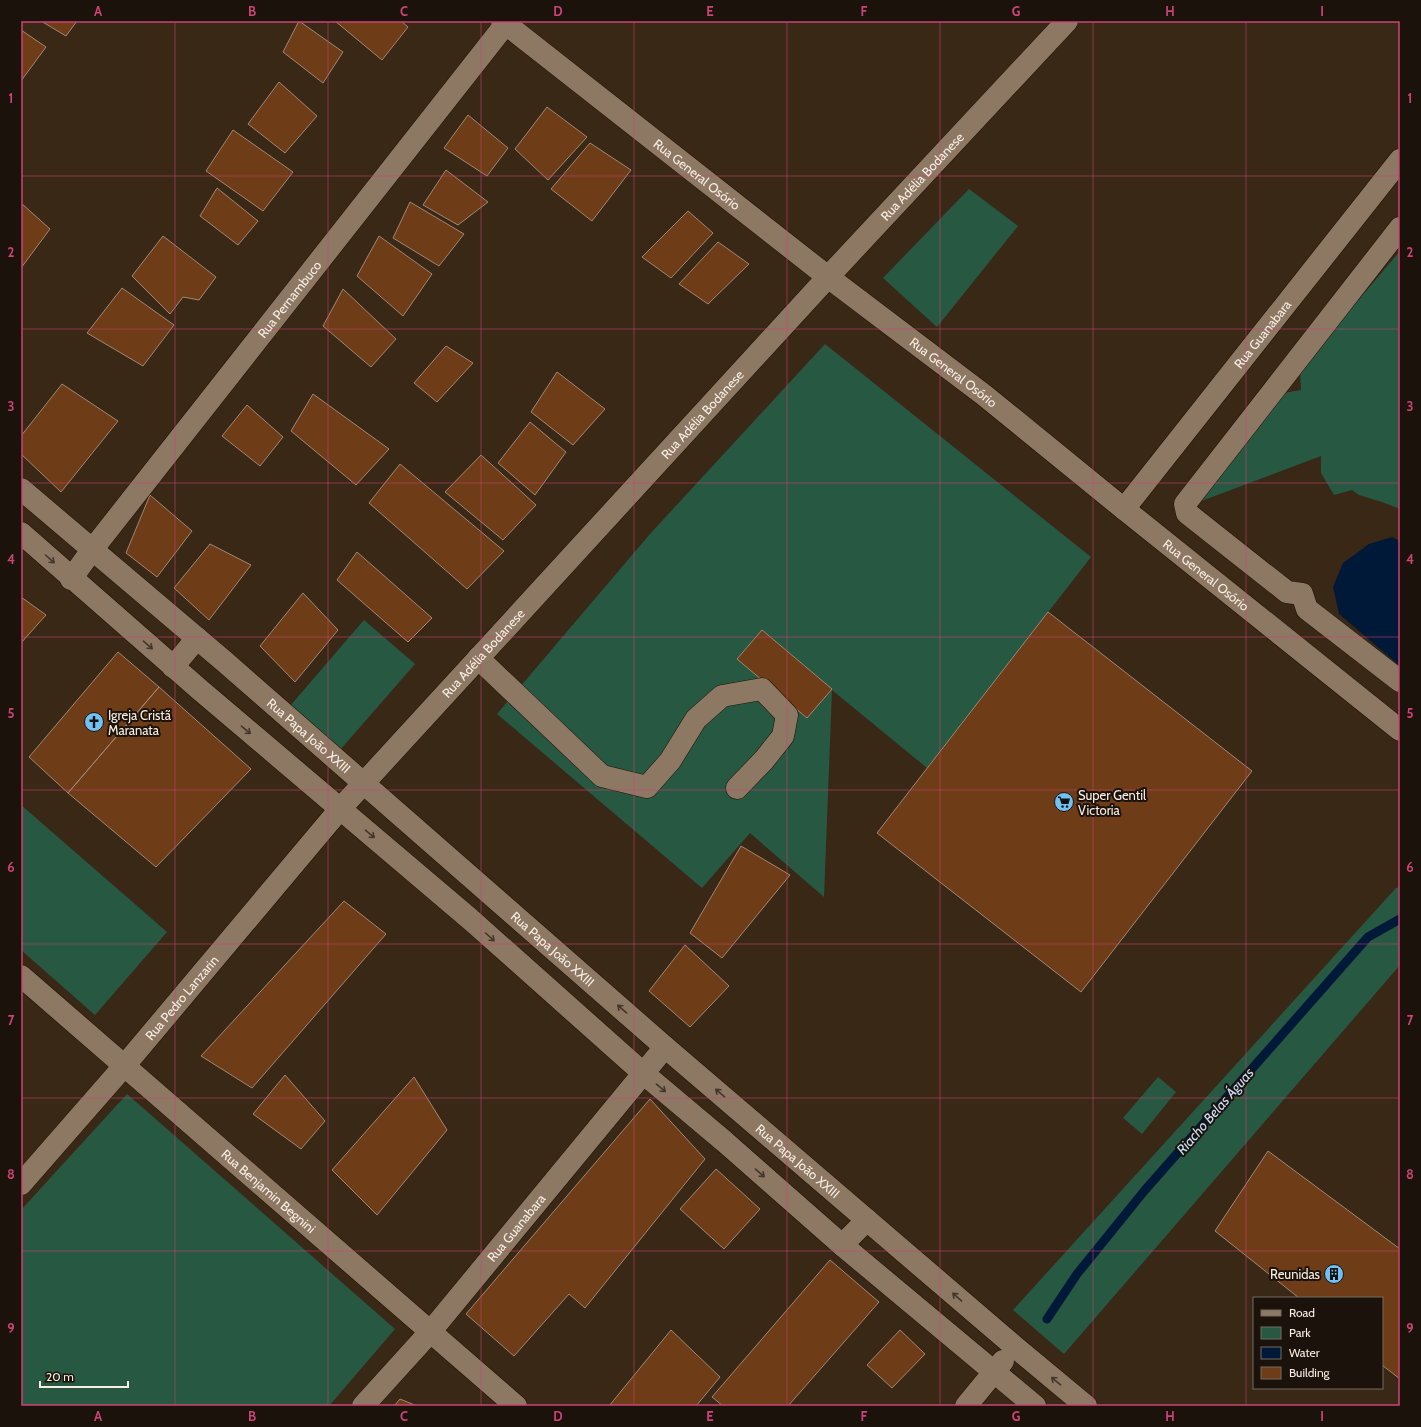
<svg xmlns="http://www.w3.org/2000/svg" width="1421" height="1427" viewBox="0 0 1421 1427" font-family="Cabin,sans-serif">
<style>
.green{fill:#275942;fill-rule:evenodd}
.water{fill:#001938}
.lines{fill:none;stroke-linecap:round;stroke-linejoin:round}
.stream{stroke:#001938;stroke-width:9}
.building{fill:#6e3c17;stroke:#a18777}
.minor-casing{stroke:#201001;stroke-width:23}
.minor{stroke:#8d7864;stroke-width:22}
.oneway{stroke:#43362a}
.grid{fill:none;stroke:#cd4376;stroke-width:1;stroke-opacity:0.55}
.labels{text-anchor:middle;stroke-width:4;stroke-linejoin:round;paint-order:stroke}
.street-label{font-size:13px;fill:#f9ede2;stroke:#1b130b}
.poi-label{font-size:13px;fill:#f9ede2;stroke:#1b130b;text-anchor:start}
.water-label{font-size:14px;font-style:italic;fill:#cae1fe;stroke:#1b130b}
.neatline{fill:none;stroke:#cd4376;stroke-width:1.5}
.grid-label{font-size:13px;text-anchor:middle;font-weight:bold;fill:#cd4376}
</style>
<rect width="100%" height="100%" fill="#3a2816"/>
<path class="green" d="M 969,189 L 1018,226 L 937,327 L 883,278 Z
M 1400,251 L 1400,509 L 1382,502 L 1359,495 L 1352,490 L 1334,495 L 1321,473 L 1321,456 L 1196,503 L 1284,393 L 1301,390 L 1300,369 Z
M 825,344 L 1091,557 L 927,768 L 832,690 L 824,897 L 750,833 L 702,888 L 497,714 L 650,534 ZM 762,630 L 832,689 L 807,718 L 737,659 Z
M 364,620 L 415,664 L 340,750 L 290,706 Z
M 21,805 L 167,932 L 95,1015 L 21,950 Z
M 1400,887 L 1400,965 L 1064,1354 L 1013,1310 L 1396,888 Z
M 1158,1077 L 1176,1092 L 1142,1134 L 1123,1118 Z
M 127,1094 L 395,1329 L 329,1406 L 25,1406 L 21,1403 L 21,1210 Z"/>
<path class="water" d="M 1392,537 L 1400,541 L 1400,666 L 1339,614 L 1333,587 L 1343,563 L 1369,544 Z"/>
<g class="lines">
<path class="stream" d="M 1047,1319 L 1077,1274 L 1145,1190 L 1227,1097 L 1368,937 L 1400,919"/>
</g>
<path class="building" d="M 41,21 L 77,21 L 66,36 Z
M 299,21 L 343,52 L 323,83 L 283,52 Z
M 335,21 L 401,21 L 408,27 L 382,60 Z
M 21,30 L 46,47 L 21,81 Z
M 279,82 L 317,116 L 285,153 L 248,124 Z
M 547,107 L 587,137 L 548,180 L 515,149 Z
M 468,115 L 508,148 L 487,176 L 444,148 Z
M 233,130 L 293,172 L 263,211 L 206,171 Z
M 590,143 L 631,170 L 592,221 L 551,189 Z
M 446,170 L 488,202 L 458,225 L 423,205 Z
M 217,188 L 258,221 L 238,245 L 200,216 Z
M 410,202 L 464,234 L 439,266 L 393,238 Z
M 21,203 L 50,229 L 21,268 Z
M 688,211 L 713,233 L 671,278 L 642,257 Z
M 163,236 L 216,277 L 199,300 L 183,297 L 170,314 L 132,276 Z
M 379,236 L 432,274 L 403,316 L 357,276 Z
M 718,242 L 749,264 L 708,304 L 679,284 Z
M 122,288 L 174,325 L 143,366 L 87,333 Z
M 343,289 L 396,339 L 371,367 L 323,326 Z
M 446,346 L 473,363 L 437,402 L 414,383 Z
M 557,372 L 605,409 L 573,445 L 531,412 Z
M 62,384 L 118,421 L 61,492 L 21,454 L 21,436 Z
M 313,394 L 389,449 L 356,485 L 291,431 Z
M 247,405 L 283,437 L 260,466 L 222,436 Z
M 530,422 L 566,452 L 535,495 L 498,463 Z
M 481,455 L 536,505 L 503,540 L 445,492 Z
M 400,464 L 504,551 L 467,589 L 369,503 Z
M 150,495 L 192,531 L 157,577 L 126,553 Z
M 210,544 L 251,565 L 209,620 L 174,588 Z
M 357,552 L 432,618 L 408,642 L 337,580 Z
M 303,593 L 338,630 L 295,682 L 260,646 Z
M 21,597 L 46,615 L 21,643 Z
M 1048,612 L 1252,771 L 1081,992 L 877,833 Z
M 762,630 L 832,689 L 807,718 L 737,659 Z
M 118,652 L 159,687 L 68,793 L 29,757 Z
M 159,687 L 251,769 L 156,867 L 68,793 Z
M 741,846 L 790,875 L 722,958 L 690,933 Z
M 344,901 L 386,934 L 252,1088 L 201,1056 Z
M 685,945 L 729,986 L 690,1027 L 649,991 Z
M 285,1075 L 325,1121 L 301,1149 L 253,1114 Z
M 414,1077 L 447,1130 L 377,1215 L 332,1170 Z
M 650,1099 L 705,1159 L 585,1308 L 569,1294 L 514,1356 L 466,1314 Z
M 1268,1151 L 1400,1249 L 1400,1379 L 1382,1365 L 1382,1298 L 1299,1298 L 1215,1231 Z
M 716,1169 L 760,1209 L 724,1249 L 680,1209 Z
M 830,1260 L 879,1302 L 788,1406 L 723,1406 L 712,1397 Z
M 671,1330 L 720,1377 L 696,1406 L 609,1406 Z
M 900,1330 L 925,1354 L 892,1388 L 867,1365 Z
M 400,1399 L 417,1406 L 394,1406 Z"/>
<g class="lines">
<defs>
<g id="minor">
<path id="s1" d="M 502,21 L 828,277 L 984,395 L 1124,509 L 1400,730"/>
<path d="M 1400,228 L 1185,504 L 1187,513 L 1287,592 L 1302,594 L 1307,609 L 1400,681"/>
<path id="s2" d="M 21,489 L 225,662 L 665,1047 L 1014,1346 L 1086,1406"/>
<path id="s3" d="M 1124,509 L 1400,160"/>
<path d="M 21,533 L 199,689 L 470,919 L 643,1073 L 725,1142 L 842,1245 L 1035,1406"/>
<path id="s4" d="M 71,579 L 92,550 L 508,21"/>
<path d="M 478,658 L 602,776 L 647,787 L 670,761 L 696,719 L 722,696 L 762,689 L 787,715 L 783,736 L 764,760 L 737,788"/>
<path d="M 173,667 L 197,638"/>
<path id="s5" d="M 21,976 L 516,1406"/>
<path id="s6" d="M 21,1184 L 125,1065 L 340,809 L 828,277 L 1067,21"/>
<path d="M 842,1245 L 867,1220"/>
<path id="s7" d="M 363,1406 L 431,1331 L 665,1047"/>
<path d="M 966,1406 L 1003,1361"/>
</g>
</defs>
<use href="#minor" class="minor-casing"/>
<use href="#minor" class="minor"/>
</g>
<defs><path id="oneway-shaft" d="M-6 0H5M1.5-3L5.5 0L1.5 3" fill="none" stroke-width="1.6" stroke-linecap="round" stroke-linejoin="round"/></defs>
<g class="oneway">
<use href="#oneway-shaft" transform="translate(50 559) rotate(42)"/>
<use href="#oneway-shaft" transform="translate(148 645) rotate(41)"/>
<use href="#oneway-shaft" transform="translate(246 730) rotate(40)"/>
<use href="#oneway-shaft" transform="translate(370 834) rotate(40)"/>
<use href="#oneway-shaft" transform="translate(490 937) rotate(42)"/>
<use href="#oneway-shaft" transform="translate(622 1009) rotate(-139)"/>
<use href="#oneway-shaft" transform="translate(661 1088) rotate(40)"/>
<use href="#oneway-shaft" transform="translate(720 1093) rotate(-139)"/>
<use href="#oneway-shaft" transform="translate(760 1173) rotate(41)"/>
<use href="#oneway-shaft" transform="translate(957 1297) rotate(-139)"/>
<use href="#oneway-shaft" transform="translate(1056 1381) rotate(-140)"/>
</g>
<path class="grid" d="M 175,21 L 175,1406M 328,21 L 328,1406M 481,21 L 481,1406M 634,21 L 634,1406M 787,21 L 787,1406M 940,21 L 940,1406M 1093,21 L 1093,1406M 1246,21 L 1246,1406M 21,176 L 1400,176M 21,329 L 1400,329M 21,483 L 1400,483M 21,637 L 1400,637M 21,790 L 1400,790M 21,944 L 1400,944M 21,1098 L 1400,1098M 21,1251 L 1400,1251"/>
<defs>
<symbol id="church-disc" viewBox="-11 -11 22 22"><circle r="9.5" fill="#71c1f5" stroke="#1b130b"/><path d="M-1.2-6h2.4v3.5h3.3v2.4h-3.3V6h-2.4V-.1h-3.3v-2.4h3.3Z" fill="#111"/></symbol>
<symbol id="supermarket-disc" viewBox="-11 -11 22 22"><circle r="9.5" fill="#71c1f5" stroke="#1b130b"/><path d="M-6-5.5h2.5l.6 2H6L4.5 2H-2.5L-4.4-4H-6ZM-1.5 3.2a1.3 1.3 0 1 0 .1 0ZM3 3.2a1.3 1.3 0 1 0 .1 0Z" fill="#111"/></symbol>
<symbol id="building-disc" viewBox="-11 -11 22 22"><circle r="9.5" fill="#71c1f5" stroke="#1b130b"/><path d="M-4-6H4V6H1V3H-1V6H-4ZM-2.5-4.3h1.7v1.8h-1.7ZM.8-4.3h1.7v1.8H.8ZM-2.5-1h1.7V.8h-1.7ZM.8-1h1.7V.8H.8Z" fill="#111"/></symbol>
</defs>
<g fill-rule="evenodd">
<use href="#church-disc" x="83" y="711" width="22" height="22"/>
<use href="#supermarket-disc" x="1053" y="791" width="22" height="22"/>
<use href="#building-disc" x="1323" y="1263" width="22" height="22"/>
</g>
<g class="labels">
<g class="street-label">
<text dy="5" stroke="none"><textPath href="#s1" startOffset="248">Rua General Osório</textPath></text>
<text dy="5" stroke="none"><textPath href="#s6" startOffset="1352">Rua Adélia Bodanese</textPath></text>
<text dy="5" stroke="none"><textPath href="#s4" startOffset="355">Rua Pernambuco</textPath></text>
<text dy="5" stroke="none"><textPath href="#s3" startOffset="223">Rua Guanabara</textPath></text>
<text dy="5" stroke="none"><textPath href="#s1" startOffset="572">Rua General Osório</textPath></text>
<text dy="5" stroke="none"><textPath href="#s6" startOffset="1028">Rua Adélia Bodanese</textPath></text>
<text dy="5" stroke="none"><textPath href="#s1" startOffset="896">Rua General Osório</textPath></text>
<text dy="5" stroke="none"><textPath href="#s6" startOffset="704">Rua Adélia Bodanese</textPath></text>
<text dy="5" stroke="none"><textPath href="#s2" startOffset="379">Rua Papa João XXIII</textPath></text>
<text dy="5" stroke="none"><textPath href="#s2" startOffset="703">Rua Papa João XXIII</textPath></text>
<text dy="5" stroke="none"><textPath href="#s6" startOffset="246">Rua Pedro Lanzarin</textPath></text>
<text dy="5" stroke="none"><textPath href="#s2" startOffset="1027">Rua Papa João XXIII</textPath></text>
<text dy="5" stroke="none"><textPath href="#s5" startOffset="328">Rua Benjamin Begnini</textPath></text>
<text dy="5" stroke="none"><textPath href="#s7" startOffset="235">Rua Guanabara</textPath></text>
</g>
<g class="poi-label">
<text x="108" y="720">Igreja Cristã<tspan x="108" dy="15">Maranata</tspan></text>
<text x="1078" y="800">Super Gentil<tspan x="1078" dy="15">Victoria</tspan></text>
<text x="1320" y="1279" text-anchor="end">Reunidas</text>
</g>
<g class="water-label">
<text transform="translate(1215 1111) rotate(-49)" y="5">Riacho Belas Águas</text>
</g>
</g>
<rect width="1421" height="1427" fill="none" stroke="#1b130b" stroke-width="44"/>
<rect x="1253" y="1297" width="130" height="92" fill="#1b130b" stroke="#746a61"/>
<rect x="1261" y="1310" width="20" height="6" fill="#8d7864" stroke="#746a61"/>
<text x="1289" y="1317" font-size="12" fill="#f9ede2">Road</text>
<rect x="1261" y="1327" width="20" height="12" fill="#275942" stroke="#746a61"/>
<text x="1289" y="1337" font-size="12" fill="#f9ede2">Park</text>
<rect x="1261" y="1347" width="20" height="12" fill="#001938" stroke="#746a61"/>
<text x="1289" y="1357" font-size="12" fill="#f9ede2">Water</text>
<rect x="1261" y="1367" width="20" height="12" fill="#6e3c17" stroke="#746a61"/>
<text x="1289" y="1377" font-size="12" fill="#f9ede2">Building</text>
<path d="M40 1381v6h88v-6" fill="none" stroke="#f9ede2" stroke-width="2"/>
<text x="46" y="1381" font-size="12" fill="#f9ede2" stroke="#1b130b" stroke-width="3" paint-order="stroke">20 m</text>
<rect x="22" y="22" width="1377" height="1383" class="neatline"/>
<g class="grid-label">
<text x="98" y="16">A</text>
<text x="252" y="16">B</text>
<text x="404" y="16">C</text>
<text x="558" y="16">D</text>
<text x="710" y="16">E</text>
<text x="864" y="16">F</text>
<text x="1016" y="16">G</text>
<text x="1170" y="16">H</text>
<text x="1322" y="16">I</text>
<text x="11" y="103">1</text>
<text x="1410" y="103">1</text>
<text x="11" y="257">2</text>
<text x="1410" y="257">2</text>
<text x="11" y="411">3</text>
<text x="1410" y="411">3</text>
<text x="11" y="564">4</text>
<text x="1410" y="564">4</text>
<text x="11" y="718">5</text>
<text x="1410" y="718">5</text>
<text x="11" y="872">6</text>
<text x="1410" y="872">6</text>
<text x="11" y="1025">7</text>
<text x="1410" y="1025">7</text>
<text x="11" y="1179">8</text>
<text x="1410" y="1179">8</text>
<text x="11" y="1333">9</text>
<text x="1410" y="1333">9</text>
<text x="98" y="1421">A</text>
<text x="252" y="1421">B</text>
<text x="404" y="1421">C</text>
<text x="558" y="1421">D</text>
<text x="710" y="1421">E</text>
<text x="864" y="1421">F</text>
<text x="1016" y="1421">G</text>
<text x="1170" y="1421">H</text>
<text x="1322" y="1421">I</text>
</g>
</svg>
